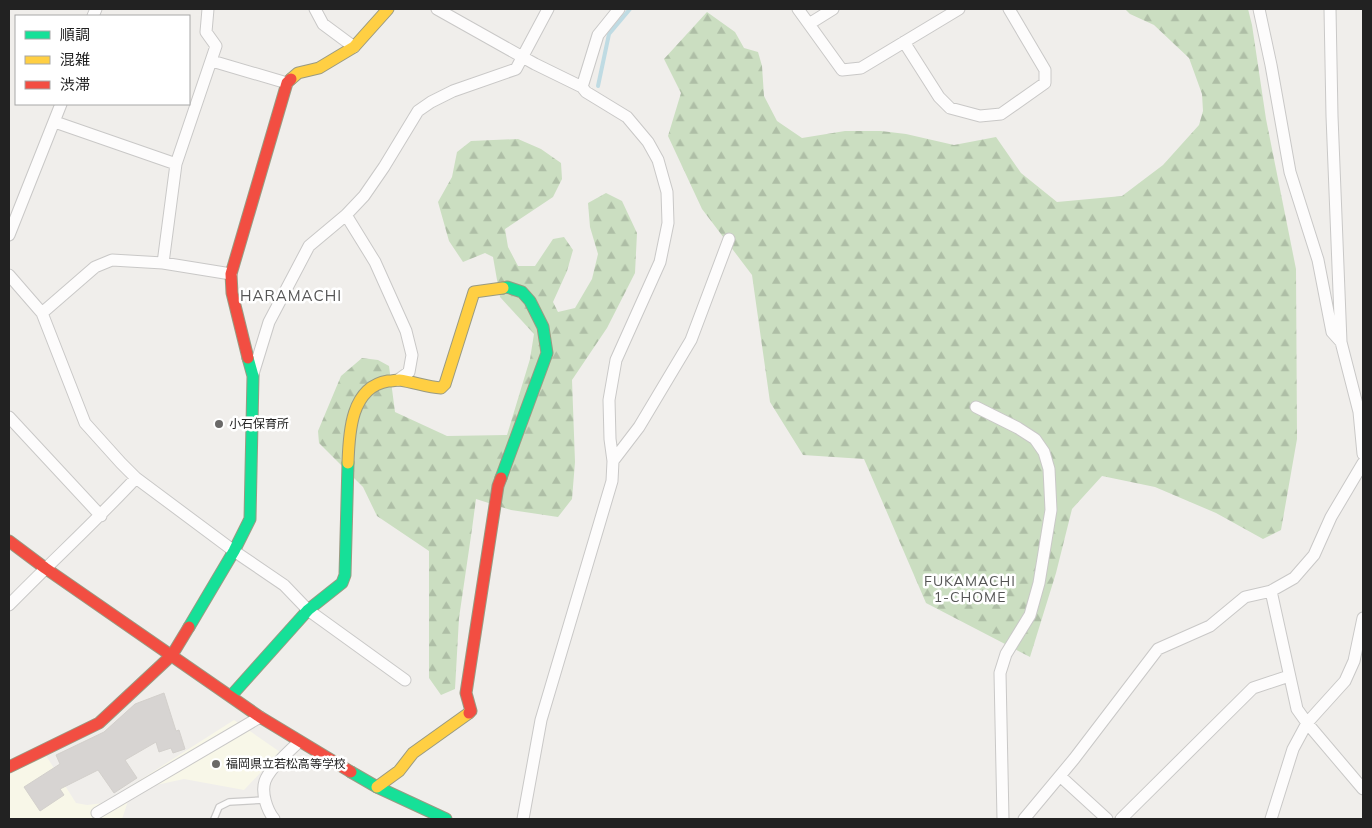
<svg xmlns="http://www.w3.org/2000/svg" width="1372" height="828" viewBox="0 0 1372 828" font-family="Mulish,'Noto Sans JP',sans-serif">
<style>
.education{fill:#f8f7e8}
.forest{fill:url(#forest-firs)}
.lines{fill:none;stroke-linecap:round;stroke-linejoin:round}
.stream{stroke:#bfdbe3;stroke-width:4}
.building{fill:#d7d4d2;stroke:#d3d0cc}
.lane-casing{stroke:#c9c8c7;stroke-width:8}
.street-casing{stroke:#c9c8c7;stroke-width:13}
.fast-casing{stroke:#999a82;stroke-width:13}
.slow-casing{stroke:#999a82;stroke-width:13}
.jam-casing{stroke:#999a82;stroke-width:13}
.lane{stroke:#fdfcfc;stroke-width:5.5}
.street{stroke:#fdfcfc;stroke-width:11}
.fast{stroke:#16e098;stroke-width:11}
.slow{stroke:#ffcf43;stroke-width:11}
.jam{stroke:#f24e42;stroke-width:11}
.poi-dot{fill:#6a6968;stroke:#fff;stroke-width:2}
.labels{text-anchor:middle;stroke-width:5;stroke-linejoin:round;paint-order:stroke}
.poi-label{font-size:12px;fill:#222;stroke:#fff;text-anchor:start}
.neighbourhood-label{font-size:14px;letter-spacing:1px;fill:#555;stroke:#fff}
.quarter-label{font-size:15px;letter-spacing:1px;fill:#555;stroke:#fff}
</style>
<defs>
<pattern id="forest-firs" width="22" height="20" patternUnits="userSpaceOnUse" patternTransform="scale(1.25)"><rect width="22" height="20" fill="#cbdec1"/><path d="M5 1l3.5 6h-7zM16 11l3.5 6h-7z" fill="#aebea6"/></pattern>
</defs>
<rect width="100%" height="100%" fill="#f0eeeb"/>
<path class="education" d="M 234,720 L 280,752 L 244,790 L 184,779 L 156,785 L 128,801 L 122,819 L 9,819 L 9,775 L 45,754 L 76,803 L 87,805 L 104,803 Z"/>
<path class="forest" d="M 1125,9 L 1248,9 L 1252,25 L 1266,119 L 1296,269 L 1297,439 L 1281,530 L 1263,539 L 1216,513 L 1155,487 L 1102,476 L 1072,509 L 1056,573 L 1030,657 L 926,603 L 864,459 L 803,455 L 770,402 L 752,275 L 702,209 L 668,136 L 681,93 L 664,59 L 707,12 L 735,32 L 744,48 L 758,52 L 762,66 L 764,96 L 777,121 L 802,138 L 845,131 L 881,131 L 906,134 L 954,145 L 996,137 L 1021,173 L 1057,202 L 1122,196 L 1163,165 L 1199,125 L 1203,111 L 1202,94 L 1189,58 L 1154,25 L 1130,14 Z
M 518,139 L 541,149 L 561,163 L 562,179 L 553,197 L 505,229 L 508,247 L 518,266 L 535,266 L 553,239 L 564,237 L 573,250 L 567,271 L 553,302 L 558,312 L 575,308 L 592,279 L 598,254 L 590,227 L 588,203 L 606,193 L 622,201 L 637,233 L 635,273 L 607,328 L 572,380 L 575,462 L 572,499 L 558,517 L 511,510 L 476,499 L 472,529 L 459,618 L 455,689 L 441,695 L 429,678 L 429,551 L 377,516 L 363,487 L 319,443 L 318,431 L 341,376 L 362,358 L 378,360 L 389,366 L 395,412 L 447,436 L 507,435 L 530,359 L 534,334 L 500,297 L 493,257 L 485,253 L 463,262 L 449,241 L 438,202 L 452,177 L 457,152 L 471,141 Z"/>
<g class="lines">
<path class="stream" d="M 598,86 L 609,34 L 630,9"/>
</g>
<path class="building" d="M 164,693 L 176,731 L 179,730 L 185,749 L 173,753 L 171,748 L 159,752 L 156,742 L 125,760 L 137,778 L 114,793 L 98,770 L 60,789 L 64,795 L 40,811 L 24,787 L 60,764 L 56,755 L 104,732 L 135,704 Z"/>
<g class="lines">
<defs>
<path id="lane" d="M 214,819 L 219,807 L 229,802 L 265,800"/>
<path id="street" d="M 315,9 L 323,24 L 354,47
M 437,9 L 535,64 L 582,87 L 586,92 L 627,117 L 648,142 L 658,160 L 667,192 L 668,223 L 660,262 L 616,360 L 609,400 L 610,439 L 613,461 L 612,481 L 541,720 L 523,819
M 798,9 L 842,70 L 861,68 L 959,9
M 1259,9 L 1271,65 L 1290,172 L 1318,260 L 1332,332 L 1341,342
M 1330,9 L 1332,116 L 1341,342 L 1359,412 L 1363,454
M 93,16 L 96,9
M 809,24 L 833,9
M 904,42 L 939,97 L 950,108 L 980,116 L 1001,114 L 1045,83 L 1045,70 L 1009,9
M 212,61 L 287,83
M 582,87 L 598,35 L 619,9
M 55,122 L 176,164
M 346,215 L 375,262 L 406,331 L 412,355 L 409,372 L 398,380
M 9,235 L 61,104
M 163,263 L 176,164 L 216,46 L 206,32 L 208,9
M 9,275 L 42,313 L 85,423 L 121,463 L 136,478 L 234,551 L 284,585 L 308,610 L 405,680
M 42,313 L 95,267 L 112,260 L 163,263 L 231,274
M 253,374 L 269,322 L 309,246 L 346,215 L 364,196 L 384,167 L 418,111 L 431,102 L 453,91 L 516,69 L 548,9
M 976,407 L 1018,428 L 1035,439 L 1044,452 L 1049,469 L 1051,510 L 1039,583 L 1030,615 L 1006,654 L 1000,673 L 1003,819
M 9,417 L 101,516
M 613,461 L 639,427 L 691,340 L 729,239
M 1271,591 L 1297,709 L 1307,723 L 1363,789
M 9,605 C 51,562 95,522 136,478
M 1060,776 L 1107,819
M 97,813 L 260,717
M 274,819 C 267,810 261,793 265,781 C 269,769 289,751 299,742
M 1024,819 L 1074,759 L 1158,649 L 1210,626 L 1245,597 L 1271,591 L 1294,578 L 1314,555 L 1331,517 L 1363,463
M 1121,819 L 1253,688 L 1289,676
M 1271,819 L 1293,749 L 1307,723 L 1345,681 L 1354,661 L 1363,618"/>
<path id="fast" d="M 501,478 L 547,353 L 543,327 L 530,301 L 522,292 L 507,287 L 503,288
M 189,627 L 234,551 L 250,519 L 253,376 L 248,358
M 231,696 L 308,610 L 342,583 L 345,575 L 348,463
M 351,772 L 377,787 L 446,819"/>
<path id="slow" d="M 291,79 L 298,73 L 319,68 L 354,47 L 388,9
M 348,463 C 349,432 351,387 388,381 C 392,381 396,380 399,380 C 414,382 427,387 441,388 L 445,384 L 474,292 L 503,288
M 377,787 L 399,771 L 413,753 L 469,713"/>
<path id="jam" d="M 248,358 L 232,293 L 231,274 L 287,83 L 291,79
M 9,541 L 45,568 L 260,717 L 351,772
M 469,713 L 471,711 L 466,693 L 498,486 L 501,478
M 9,767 L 99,723 L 172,655 L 189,627"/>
</defs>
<use href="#lane" class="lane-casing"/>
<use href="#street" class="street-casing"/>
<use href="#fast" class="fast-casing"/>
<use href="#slow" class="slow-casing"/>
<use href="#jam" class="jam-casing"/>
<use href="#lane" class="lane"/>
<use href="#street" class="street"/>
<use href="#fast" class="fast"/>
<use href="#slow" class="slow"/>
<use href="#jam" class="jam"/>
</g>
<g class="poi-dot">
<circle cx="219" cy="424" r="5"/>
<circle cx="216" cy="764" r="5"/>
</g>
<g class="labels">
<g class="poi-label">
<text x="229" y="428">小石保育所</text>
<text x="226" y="768">福岡県立若松高等学校</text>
</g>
<g class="neighbourhood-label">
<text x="970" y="586">FUKAMACHI<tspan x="970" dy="16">1-CHOME</tspan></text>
</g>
<g class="quarter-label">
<text x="291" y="301">HARAMACHI</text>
</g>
</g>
<rect width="1372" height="828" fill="none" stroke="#222222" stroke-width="20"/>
<rect x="15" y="15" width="175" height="90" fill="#ffffff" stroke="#a7a7a7"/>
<rect x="25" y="31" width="25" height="8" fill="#16e098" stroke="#a7a7a7"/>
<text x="60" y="40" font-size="15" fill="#222222">順調</text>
<rect x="25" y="56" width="25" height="8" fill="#ffcf43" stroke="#a7a7a7"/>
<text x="60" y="65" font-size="15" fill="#222222">混雑</text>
<rect x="25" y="81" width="25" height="8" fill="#f24e42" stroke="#a7a7a7"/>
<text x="60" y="90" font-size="15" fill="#222222">渋滞</text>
</svg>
